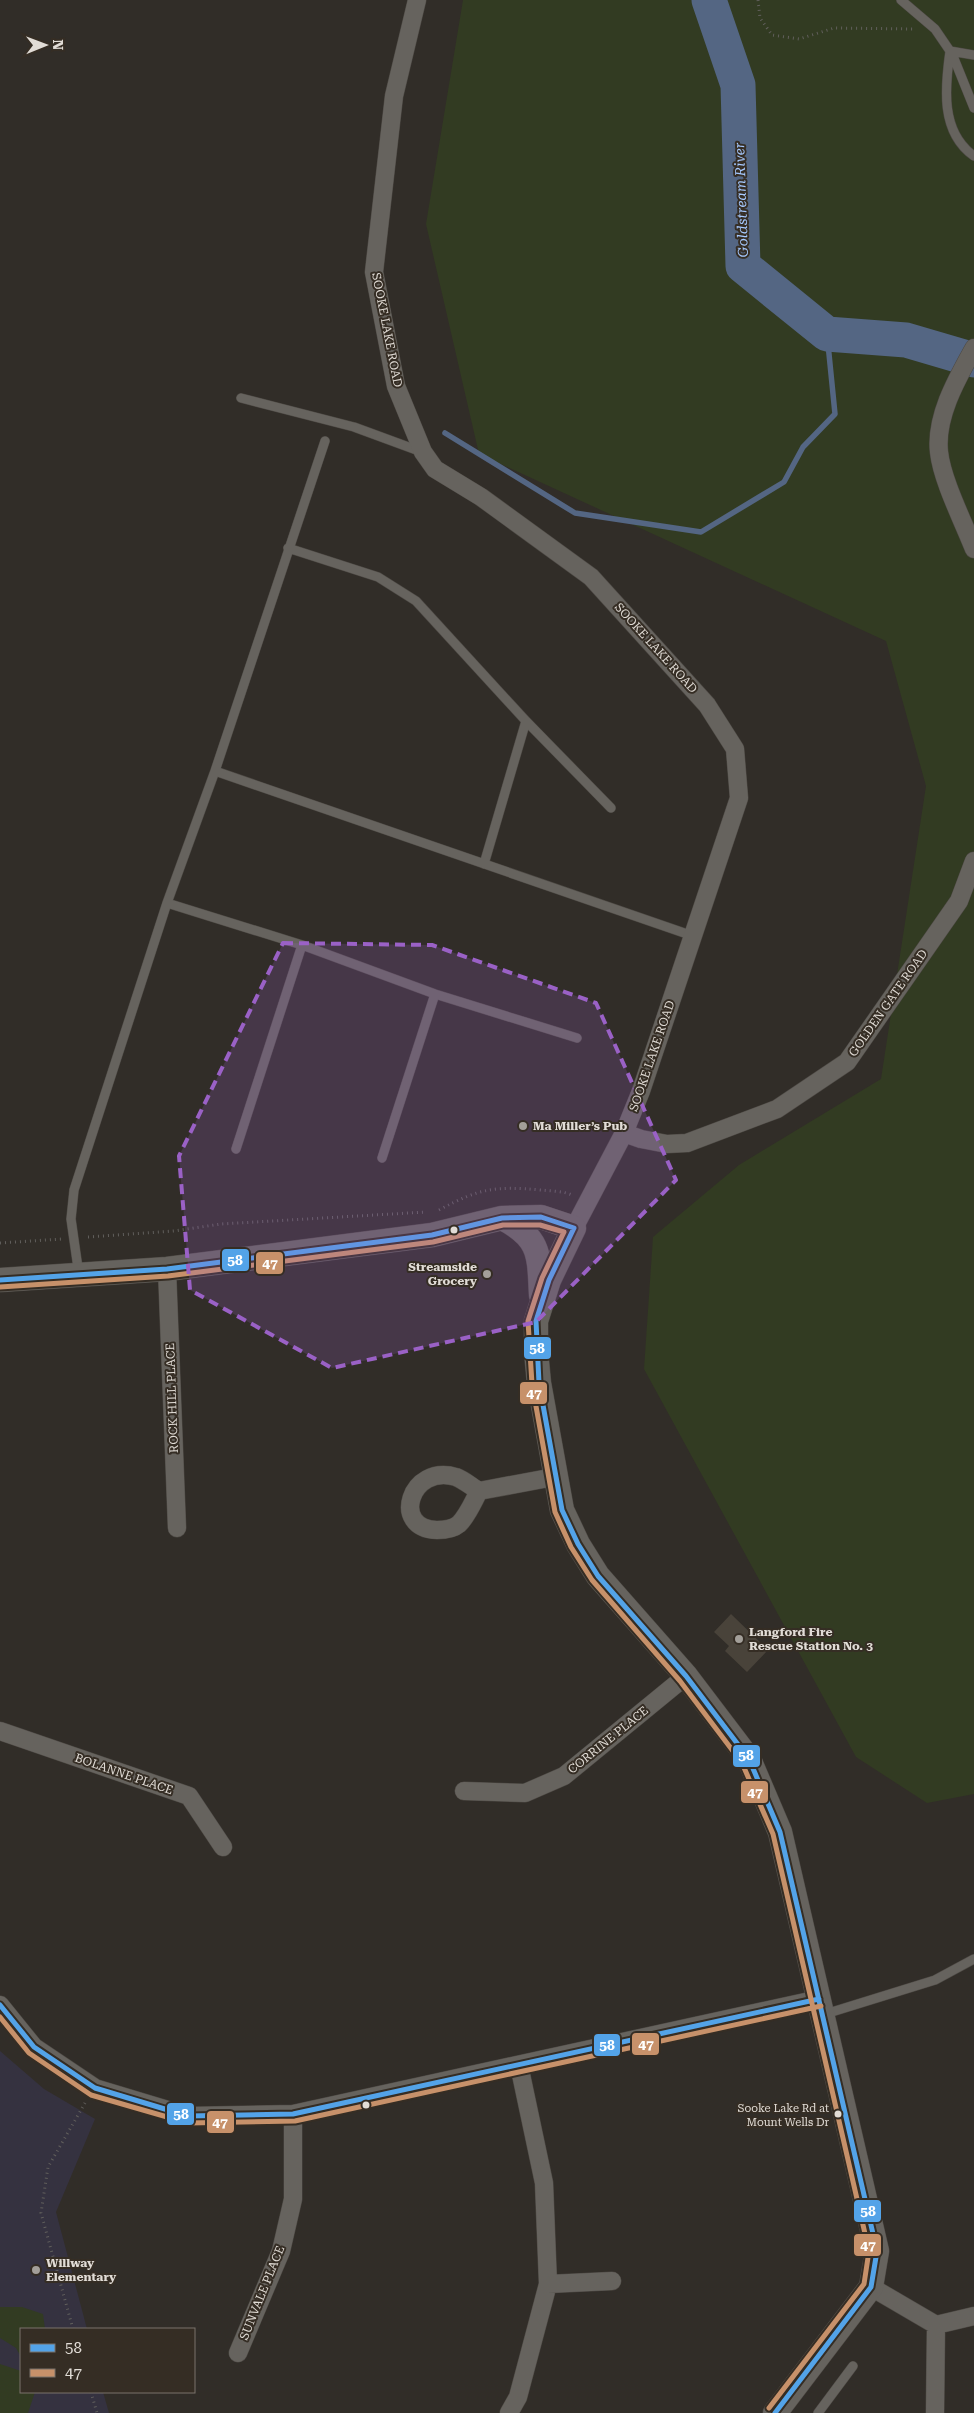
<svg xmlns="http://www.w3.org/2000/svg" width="974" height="2413" viewBox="0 0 974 2413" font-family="'Roboto Serif',serif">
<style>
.education{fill:#353240}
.green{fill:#323b22}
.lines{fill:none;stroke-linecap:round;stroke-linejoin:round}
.stream{stroke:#546683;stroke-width:5.5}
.river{stroke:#546683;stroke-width:35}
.building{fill:#49433a}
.lane-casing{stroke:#4d4944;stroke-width:10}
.street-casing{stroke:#4d4944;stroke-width:19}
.secondary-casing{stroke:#4d4944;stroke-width:25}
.path{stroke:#615f5c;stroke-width:3;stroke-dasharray:1 4;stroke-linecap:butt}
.lane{stroke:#66635e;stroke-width:9}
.street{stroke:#66635e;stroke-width:18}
.secondary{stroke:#66635e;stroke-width:24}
.bus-1-casing{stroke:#352d24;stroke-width:9}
.bus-2-casing{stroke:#352d24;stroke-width:9}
.bus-1{stroke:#53a3e8;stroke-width:5}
.bus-2{stroke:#c7916a;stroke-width:5}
.marked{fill:#9a61c6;fill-opacity:0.2;stroke:#9a61c6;stroke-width:4;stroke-dasharray:10 6;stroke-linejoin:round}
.poi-dot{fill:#a39f99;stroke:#352d24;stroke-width:2}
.bus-dot{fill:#e1dcd6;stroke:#352d24;stroke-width:2}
.labels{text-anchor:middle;stroke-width:4;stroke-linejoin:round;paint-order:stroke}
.bus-label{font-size:11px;fill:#e1dcd6;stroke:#352d24;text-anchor:end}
.street-label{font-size:12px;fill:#e1dcd6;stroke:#352d24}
.poi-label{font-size:12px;font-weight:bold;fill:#e1dcd6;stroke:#352d24;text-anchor:start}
.water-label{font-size:14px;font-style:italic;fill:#a6c9ff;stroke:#352d24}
.line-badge{stroke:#352d24;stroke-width:2}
.badge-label{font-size:14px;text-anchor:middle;font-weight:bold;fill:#fff}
</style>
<rect width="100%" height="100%" fill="#312d28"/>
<path class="education" d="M 0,2051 L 44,2089 L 95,2119 L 56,2212 L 87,2329 L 21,2329 L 21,2392 L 103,2392 L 109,2413 L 0,2413 Z"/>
<path class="green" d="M 463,0 L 974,0 L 974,1794 L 927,1803 L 856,1757 L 644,1369 L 653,1237 L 739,1165 L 881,1079 L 926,786 L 886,641 L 479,454 L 426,224 Z
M 0,2307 L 22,2307 L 43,2314 L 45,2329 L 21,2329 L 21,2357 L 16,2348 L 0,2338 Z
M 0,2364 L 21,2371 L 21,2392 L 35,2392 L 28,2413 L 0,2413 Z"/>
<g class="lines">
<path class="stream" d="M 445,433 L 575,513 L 701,532 L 784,482 L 803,447 L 835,414 L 827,334"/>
<path class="river" d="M 709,0 L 738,85 L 743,266 L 827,334 L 906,340 L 974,360"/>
</g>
<path class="building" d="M 731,1614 L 768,1650 L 747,1672 L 725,1651 L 729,1646 L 714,1632 Z"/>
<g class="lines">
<defs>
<path id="lane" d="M 901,0 L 935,29 L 950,51 L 974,55
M 950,51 C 945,87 940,132 974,156
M 951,51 L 974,108
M 241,398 L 354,427 L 422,452
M 288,548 L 378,577 L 416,601 L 526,721 L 611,808
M 215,771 L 693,936
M 484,864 L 526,721
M 167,903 L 302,945 L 435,994 L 577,1038
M 236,1149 L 302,945
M 382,1158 L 435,994
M 79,1275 L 71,1219 L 74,1190 L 167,903 L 215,771 L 325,441
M 822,2015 L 935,1980 L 974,1959
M 818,2413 L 853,2366"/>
<path id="street" d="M 417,0 L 394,96 L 374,272 L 396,386 L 423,452 L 435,469 L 481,497 L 591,577 L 707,705 L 735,749 L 739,798 L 641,1091 L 624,1133 L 574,1228
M 974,348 C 958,377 935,416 939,452 C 942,480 963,521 974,549
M 624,1133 L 641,1139 L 667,1144 L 687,1143 L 777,1109 L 847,1062 L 959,901 L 974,861
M 167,1269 L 177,1528
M 479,1491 C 473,1502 468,1515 459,1524 C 453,1529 444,1530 437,1530 C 390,1529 410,1463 456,1477 C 464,1480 472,1487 479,1491 L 554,1477
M 0,1731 L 189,1796 L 223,1847
M 464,1791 L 525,1793 L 564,1776 L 686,1676
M 0,2005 L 34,2047 L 95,2088 L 188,2116 L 293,2114 L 819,1999
M 548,2284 L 612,2281
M 871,2287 L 936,2325 L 974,2316
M 238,2353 L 281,2251 L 293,2199 L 293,2114
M 509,2413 L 518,2397 L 548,2284 L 544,2183 L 519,2065
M 935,2413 L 936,2325"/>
<path id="secondary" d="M 502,1218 C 541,1238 539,1255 541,1295
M 0,1280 L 167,1269 L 432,1235 L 502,1218 L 541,1217 L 574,1228 L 549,1280 L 536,1321 L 536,1351 L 539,1383 L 562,1510 L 578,1544 L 598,1576 L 686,1676 L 749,1759 L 780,1832 L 877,2251 L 871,2287 L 775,2413"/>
</defs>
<use href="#lane" class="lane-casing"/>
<use href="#street" class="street-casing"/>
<use href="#secondary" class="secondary-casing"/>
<path class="path" d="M 758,0 L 760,18 L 772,35 L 799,39 L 834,28 L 914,29
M 439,1210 C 480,1188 495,1186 541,1190 C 551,1191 563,1191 572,1195
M 88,1237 L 174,1231 L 221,1224 L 426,1212
M 0,1243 L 62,1239
M 73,2329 L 41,2213 L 48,2167 L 85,2103
M 91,2392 L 97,2413"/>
<use href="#lane" class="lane"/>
<use href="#street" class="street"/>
<use href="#secondary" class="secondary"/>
<defs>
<path id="bus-1" d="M 0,1280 L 167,1269 L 432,1235 L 502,1218 L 541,1217 L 574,1228 L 549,1280 L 536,1321 L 539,1383 L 562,1510 L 578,1544 L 598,1576 L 686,1676 L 749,1759 L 780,1832 L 877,2251 L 871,2287 L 775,2413
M 0,2005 L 34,2047 L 95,2088 L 188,2116 L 293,2114 L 819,1999"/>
<path id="bus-2" d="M 0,1287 L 168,1276 L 433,1242 L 503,1225 L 540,1225 L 564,1232 L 542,1278 L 528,1321 L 532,1384 L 555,1512 L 571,1547 L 592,1580 L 680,1681 L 742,1763 L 773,1834 L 869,2251 L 864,2284 L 769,2408
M 0,2017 L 29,2053 L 91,2095 L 188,2123 L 295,2121 L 821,2006"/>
</defs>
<use href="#bus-1" class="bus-1-casing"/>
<use href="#bus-2" class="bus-2-casing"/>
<use href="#bus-1" class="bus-1"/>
<use href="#bus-2" class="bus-2"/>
</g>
<path class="marked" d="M 283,943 L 432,945 L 596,1003 L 676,1180 L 536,1322 L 332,1368 L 190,1290 L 179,1156 Z"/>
<g class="poi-dot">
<circle cx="523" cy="1126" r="5"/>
<circle cx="487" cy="1274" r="5"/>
<circle cx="739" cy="1639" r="5"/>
<circle cx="36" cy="2270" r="5"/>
</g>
<g class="bus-dot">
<circle cx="454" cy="1230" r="4.5"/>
<circle cx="366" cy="2105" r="4.5"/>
<circle cx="838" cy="2114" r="4.5"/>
</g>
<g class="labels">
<g class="bus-label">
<text x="829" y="2112">Sooke Lake Rd at<tspan x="829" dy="14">Mount Wells Dr</tspan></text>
</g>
<g class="street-label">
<text transform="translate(387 330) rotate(79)" y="4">SOOKE LAKE ROAD</text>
<text transform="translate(656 648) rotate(48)" y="4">SOOKE LAKE ROAD</text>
<text transform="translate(888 1003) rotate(-55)" y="4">GOLDEN GATE ROAD</text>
<text transform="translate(652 1056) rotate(-71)" y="4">SOOKE LAKE ROAD</text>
<text transform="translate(172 1398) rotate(-92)" y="4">ROCK HILL PLACE</text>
<text transform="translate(608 1740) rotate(-39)" y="4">CORRINE PLACE</text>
<text transform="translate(124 1774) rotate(19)" y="4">BOLANNE PLACE</text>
<text transform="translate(262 2293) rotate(-68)" y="4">SUNVALE PLACE</text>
</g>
<g class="poi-label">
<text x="533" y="1130">Ma Miller’s Pub</text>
<text x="477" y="1271" text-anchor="end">Streamside<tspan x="477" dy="14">Grocery</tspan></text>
<text x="749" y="1636">Langford Fire<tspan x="749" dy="14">Rescue Station No. 3</tspan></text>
<text x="46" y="2267">Willway<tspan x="46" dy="14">Elementary</tspan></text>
</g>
<g class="water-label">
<text transform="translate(741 200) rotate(-92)" y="5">Goldstream River</text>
</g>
</g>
<g class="line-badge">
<rect x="221" y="1248" width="29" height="24" rx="5" fill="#53a3e8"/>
<rect x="255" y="1251" width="29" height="24" rx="5" fill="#c7916a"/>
<rect x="523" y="1336" width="29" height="24" rx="5" fill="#53a3e8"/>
<rect x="519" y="1381" width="29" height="24" rx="5" fill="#c7916a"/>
<rect x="732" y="1744" width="29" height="24" rx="5" fill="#53a3e8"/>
<rect x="740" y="1780" width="29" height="24" rx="5" fill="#c7916a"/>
<rect x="631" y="2032" width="29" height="24" rx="5" fill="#c7916a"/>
<rect x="593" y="2033" width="28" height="24" rx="5" fill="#53a3e8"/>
<rect x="166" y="2102" width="29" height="24" rx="5" fill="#53a3e8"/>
<rect x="206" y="2110" width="29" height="24" rx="5" fill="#c7916a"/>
<rect x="853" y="2199" width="29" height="24" rx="5" fill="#53a3e8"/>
<rect x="853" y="2233" width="29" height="24" rx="5" fill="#c7916a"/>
</g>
<g class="badge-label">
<text x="235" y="1265">58</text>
<text x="270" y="1268">47</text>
<text x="537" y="1353">58</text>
<text x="534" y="1398">47</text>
<text x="746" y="1760">58</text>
<text x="755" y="1797">47</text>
<text x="646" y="2049">47</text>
<text x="607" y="2050">58</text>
<text x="181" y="2119">58</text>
<text x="220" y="2127">47</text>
<text x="868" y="2216">58</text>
<text x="868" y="2250">47</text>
</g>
<rect x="20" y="2328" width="175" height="65" fill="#352d24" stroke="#7a736b"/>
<rect x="30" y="2344" width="25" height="8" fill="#53a3e8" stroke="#7a736b"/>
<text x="65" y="2353" font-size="15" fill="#e1dcd6">58</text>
<rect x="30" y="2369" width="25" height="8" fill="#c7916a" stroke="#7a736b"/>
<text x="65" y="2378" font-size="15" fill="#e1dcd6">47</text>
<g transform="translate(45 45) rotate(89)" stroke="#352d24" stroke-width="4" paint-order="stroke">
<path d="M0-4L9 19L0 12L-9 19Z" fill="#e1dcd6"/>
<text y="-8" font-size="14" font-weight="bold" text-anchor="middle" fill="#e1dcd6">N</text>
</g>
</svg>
